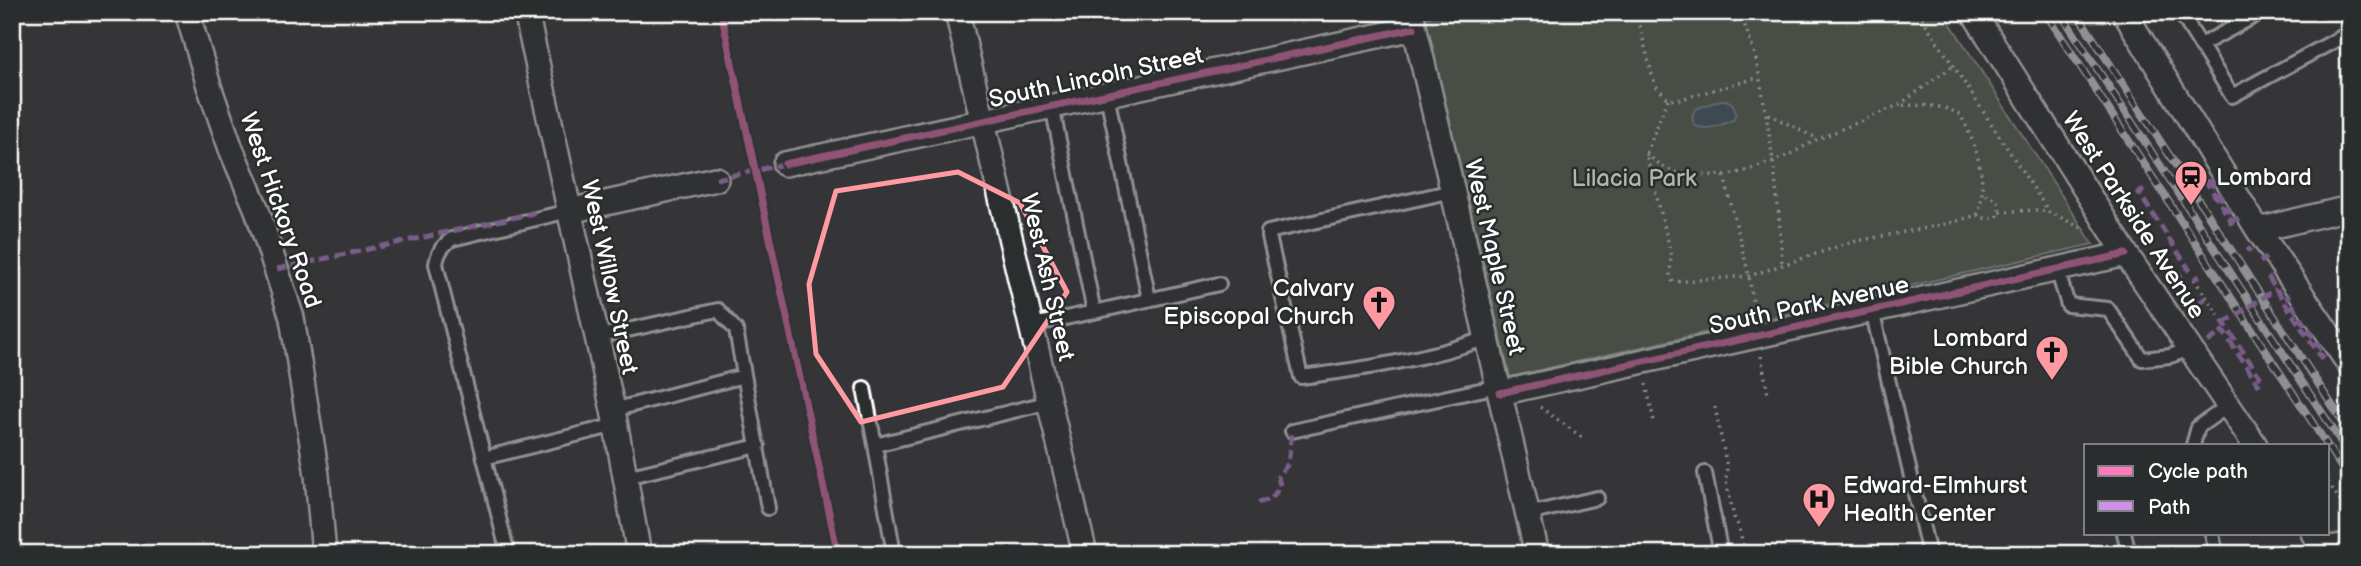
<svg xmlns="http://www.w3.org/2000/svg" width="2361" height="566" viewBox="0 0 2361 566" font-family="'Balsamiq Sans',sans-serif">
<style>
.green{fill:#606e56;stroke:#b0b6aa;stroke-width:2}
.water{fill:#4c6470;stroke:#94a2a9;stroke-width:2}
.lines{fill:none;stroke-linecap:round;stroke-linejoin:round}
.service-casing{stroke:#fff;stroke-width:18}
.minor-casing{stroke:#fff;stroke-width:28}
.secondary-casing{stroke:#fff;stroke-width:38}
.path{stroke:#fff;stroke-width:3.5;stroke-dasharray:2 5;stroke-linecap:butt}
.service{stroke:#2a2d2e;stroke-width:12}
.minor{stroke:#2a2d2e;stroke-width:23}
.secondary{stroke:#2a2d2e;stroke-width:33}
.rail-casing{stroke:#fff;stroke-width:8}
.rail{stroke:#2a2d2e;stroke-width:5;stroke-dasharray:16;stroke-linecap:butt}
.quiet{stroke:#ce8fe9;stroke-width:5;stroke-dasharray:10 5;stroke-linecap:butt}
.cycleway-casing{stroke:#2a2d2e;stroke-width:11}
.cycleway{stroke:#fd7abc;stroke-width:7}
.marked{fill:none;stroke:#ff9aa2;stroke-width:5;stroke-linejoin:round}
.labels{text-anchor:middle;stroke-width:5;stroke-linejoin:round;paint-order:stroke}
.street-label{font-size:24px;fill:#fff;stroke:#2a2d2e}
.poi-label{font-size:24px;fill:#fff;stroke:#2a2d2e;text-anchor:start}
.park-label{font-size:24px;fill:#b0b6aa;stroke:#2a2d2e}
</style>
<rect width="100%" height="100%" fill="#353539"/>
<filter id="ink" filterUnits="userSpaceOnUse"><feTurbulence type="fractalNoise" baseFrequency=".0143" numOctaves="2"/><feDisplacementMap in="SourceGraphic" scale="14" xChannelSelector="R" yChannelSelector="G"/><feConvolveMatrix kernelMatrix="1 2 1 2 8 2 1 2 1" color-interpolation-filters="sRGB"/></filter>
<g filter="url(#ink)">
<path class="green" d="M 1451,12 L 1943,12 L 2093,244 L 1510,377 L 1425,18 Z"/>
<path class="water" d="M 1721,100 C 1732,99 1738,108 1734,119 C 1723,125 1705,132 1694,125 L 1692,117 L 1695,109 Z"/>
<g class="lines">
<defs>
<path id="service" d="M 2180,12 L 2232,96 L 2349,33
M 2201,45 L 2262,12
M 1107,95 L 1149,299
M 1052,106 L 1094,312 L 1219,284
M 1453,191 L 1268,232 L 1301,377 C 1363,369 1428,359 1487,338
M 2057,269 L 2068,305 L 2108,309 L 2142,359 L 2170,356 L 2190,349
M 1872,310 L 1929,554
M 1032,325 L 1094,312
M 596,337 L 718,310 L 736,330 L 768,508
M 864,388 L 875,445 L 1050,402
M 613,410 L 744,376
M 1292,431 L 1498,386
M 875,445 L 894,554
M 2193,445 L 2198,427 L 2228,406
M 484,458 L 616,425
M 1705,473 L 1721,554
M 626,477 L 758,446
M 1528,514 L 1597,498
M 2124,533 L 2129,554
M 2212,533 L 2216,554
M 508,554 L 436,264 C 438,252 442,246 452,239 L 569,211"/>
<path id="minor" d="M 187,12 L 209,86 L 231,149 L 257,210 L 292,318 L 317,475 L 324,554
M 526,12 L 613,410 L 639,554
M 957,12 L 1085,554
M 1411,12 L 1537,554
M 1973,12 L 2126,254 L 2255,445
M 2124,12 L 2258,230 L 2349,364
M 785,164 L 1414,28
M 569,211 L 716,179
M 2258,230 L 2349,208
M 1500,393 L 2126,254
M 2313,533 L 2327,554"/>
<path id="secondary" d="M 2323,554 L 2349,550"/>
</defs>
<use href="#service" class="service-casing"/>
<use href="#minor" class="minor-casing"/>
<use href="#secondary" class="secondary-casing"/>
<path class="path" d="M 1636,12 L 1653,78 L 1656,86 L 1668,99 L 1677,100 L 1757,78
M 1741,12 C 1745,30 1754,47 1757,64 C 1770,131 1779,196 1782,264
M 1918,12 L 2049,212 L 2086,230
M 1668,99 L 1646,154 L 1671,253 L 1670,276 L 1673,282 L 1749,276 L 1852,242 L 1947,224 L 1977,215 C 1990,185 1976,144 1961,116 C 1945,103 1919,106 1899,105
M 1768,114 L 1818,139
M 1646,154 L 1665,168 L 1678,173 L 1724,176 L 1746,171 L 1787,156 L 1818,139 L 1899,105 L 1954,65
M 1724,176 L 1749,276 L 1755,317
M 2000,212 L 2036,210 L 2049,212
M 1977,215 C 1984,219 1989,219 1997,217 C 2004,205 1995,196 1983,194
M 2194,279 L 2220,317
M 1761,356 L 1768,394
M 1646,384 L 1654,421
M 1540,407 L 1583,438
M 1715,407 L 1727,467 L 1726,481 L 1734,517 L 1739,527 L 1744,549
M 2328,482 L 2340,501"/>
<use href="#service" class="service"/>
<use href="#minor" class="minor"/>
<use href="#secondary" class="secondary"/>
<defs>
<path id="rail" d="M 2045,12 L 2327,445
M 2060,12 L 2349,454
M 2076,12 L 2349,431
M 2328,447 L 2349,479"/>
</defs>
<use href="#rail" class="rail-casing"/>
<use href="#rail" class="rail"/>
<path class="quiet" d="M 716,179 L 785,164
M 2144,190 L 2139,193 L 2189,269 L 2169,282
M 2229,224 L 2232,222 L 2205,180 L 2208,177 L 2235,220 L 2239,218
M 2247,251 L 2251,248
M 2260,262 L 2266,258
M 277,269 L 535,213
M 2268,277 L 2321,357 L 2324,354 L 2287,297 L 2290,295
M 2194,279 L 2200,276
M 2187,310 L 2206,298
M 2224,323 L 2276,289
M 2208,342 L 2223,331 L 2258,384 L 2262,380 L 2220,317
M 2343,405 L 2349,413
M 1258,503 L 1272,498 L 1280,486 L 1278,476 L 1288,464 L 1292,431"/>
<defs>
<path id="cycleway" d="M 721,12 L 838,554
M 785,164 L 1414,28
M 1500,393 L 2126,254"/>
</defs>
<use href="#cycleway" class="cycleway-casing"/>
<use href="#cycleway" class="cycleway"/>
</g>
</g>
<path d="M0 0H2361V566H0ZM 958,172 L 1020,203 L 1067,292 L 1003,387 L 861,422 L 816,354 L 809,284 L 836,191 Z" fill="#353539" fill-opacity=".55" fill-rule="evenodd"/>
<path class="marked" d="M 958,172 L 1020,203 L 1067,292 L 1003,387 L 861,422 L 816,354 L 809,284 L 836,191 Z"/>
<defs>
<symbol id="station-pin" viewBox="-11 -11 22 30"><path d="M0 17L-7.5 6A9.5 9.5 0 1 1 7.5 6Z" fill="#ff9aa2" stroke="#2a2d2e"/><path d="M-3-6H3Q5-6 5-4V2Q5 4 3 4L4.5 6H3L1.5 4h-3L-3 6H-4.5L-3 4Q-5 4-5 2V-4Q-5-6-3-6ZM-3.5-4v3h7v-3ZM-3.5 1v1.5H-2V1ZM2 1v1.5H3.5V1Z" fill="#111"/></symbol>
<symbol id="church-pin" viewBox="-11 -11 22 30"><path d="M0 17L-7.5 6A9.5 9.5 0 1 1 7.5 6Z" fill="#ff9aa2" stroke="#2a2d2e"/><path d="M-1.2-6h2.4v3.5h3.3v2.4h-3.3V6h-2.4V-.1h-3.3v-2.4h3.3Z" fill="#111"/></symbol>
<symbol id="hospital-pin" viewBox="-11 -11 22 30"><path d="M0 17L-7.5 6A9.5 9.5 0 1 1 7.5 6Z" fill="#ff9aa2" stroke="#2a2d2e"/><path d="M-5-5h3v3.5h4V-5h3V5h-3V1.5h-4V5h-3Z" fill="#111"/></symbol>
</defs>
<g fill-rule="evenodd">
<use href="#station-pin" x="2172" y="158" width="38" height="52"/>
<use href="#church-pin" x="1360" y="283" width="38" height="52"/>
<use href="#church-pin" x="2033" y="333" width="38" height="52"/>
<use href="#hospital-pin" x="1800" y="480" width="38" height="52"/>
</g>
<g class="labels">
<g class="street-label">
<text transform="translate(1096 77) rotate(-12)" y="8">South Lincoln Street</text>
<text transform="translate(281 210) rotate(71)" y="8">West Hickory Road</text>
<text transform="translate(2134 215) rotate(57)" y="8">West Parkside Avenue</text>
<text transform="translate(1495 257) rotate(77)" y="8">West Maple Street</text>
<text transform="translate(610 277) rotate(78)" y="8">West Willow Street</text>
<text transform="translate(1048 277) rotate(77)" y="8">West Ash Street</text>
<text transform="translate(1809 305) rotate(-12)" y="8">South Park Avenue</text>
</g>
<g class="poi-label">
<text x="2216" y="185">Lombard</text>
<text x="1354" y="296" text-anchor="end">Calvary<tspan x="1354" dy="28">Episcopal Church</tspan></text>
<text x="2028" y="346" text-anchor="end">Lombard<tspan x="2028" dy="28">Bible Church</tspan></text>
<text x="1843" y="493">Edward-Elmhurst<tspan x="1843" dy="28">Health Center</tspan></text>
</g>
<g class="park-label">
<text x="1634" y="186">Lilacia Park</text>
</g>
</g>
<rect width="2361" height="566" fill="none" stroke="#2a2d2e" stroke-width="42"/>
<rect x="21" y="21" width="2319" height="524" fill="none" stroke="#fff" stroke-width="2.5" filter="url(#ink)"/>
<rect x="2084" y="444" width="245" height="91" fill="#2a2d2e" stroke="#7f8182" stroke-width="2"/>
<rect x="2098" y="466" width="35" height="10" fill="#fd7abc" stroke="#7f8182" stroke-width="2"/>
<text x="2148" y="478" font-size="21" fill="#ffffff">Cycle path</text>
<rect x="2098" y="501" width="35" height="10" fill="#ce8fe9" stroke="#7f8182" stroke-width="2"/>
<text x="2148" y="514" font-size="21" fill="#ffffff">Path</text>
</svg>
